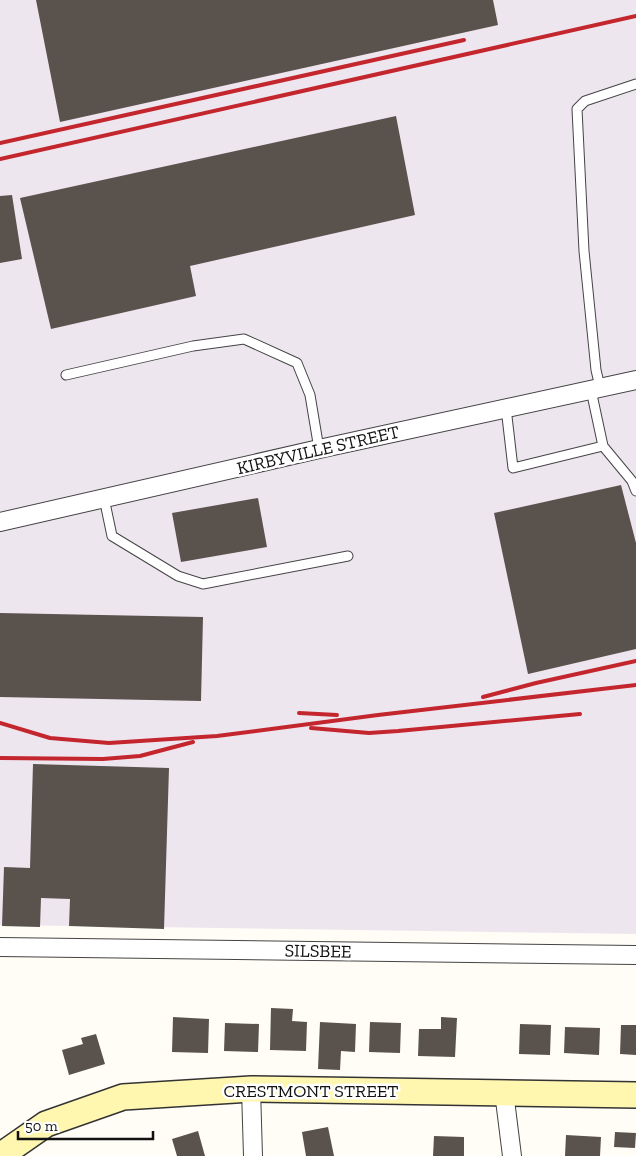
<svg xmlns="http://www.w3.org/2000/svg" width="636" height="1156" viewBox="0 0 636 1156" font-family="'Zilla Slab',serif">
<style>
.industrial{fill:#eee6ef}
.building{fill:#5a524d}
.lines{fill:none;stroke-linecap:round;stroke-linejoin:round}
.lane-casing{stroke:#444;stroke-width:11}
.street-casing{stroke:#444;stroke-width:20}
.secondary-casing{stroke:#333;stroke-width:28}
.lane{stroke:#fff;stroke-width:9}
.street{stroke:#fff;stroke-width:18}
.secondary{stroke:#fff6b0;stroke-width:25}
.rail{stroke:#c4262e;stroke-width:4}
.labels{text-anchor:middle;stroke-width:5;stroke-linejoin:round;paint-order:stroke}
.street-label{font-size:18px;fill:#111;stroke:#fff}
</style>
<rect width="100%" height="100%" fill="#fffdf5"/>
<path class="industrial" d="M 0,0 L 636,0 L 636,934 L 0,925 Z"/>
<path class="building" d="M 36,0 L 493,0 L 498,25 L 60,122 Z
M 396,116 L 415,215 L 190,266 L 196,296 L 51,329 L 20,198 Z
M 12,195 L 22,259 L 0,263 L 0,196 Z
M 621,485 L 636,543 L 636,649 L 528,674 L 494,513 Z
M 258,498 L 267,547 L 181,562 L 172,513 Z
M 0,613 L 203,617 L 201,701 L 0,697 Z
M 33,764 L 169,768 L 164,929 L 69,926 L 70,899 L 41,898 L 40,927 L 2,926 L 4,867 L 30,868 Z
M 271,1008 L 293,1009 L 292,1021 L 307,1022 L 306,1051 L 270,1050 Z
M 173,1017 L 209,1019 L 208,1053 L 172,1052 Z
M 441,1017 L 457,1018 L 455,1057 L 418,1056 L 419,1029 L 441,1029 Z
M 320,1022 L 356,1024 L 355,1052 L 341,1051 L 340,1070 L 318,1069 Z
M 370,1022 L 401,1023 L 400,1053 L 369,1052 Z
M 225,1023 L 259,1024 L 258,1052 L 224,1051 Z
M 520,1024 L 551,1025 L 550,1055 L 519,1054 Z
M 621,1025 L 636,1025 L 636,1055 L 620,1054 Z
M 565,1027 L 600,1028 L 599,1055 L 564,1053 Z
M 96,1034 L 105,1064 L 69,1075 L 62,1050 L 83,1044 L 81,1038 Z
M 328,1127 L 334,1156 L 306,1156 L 302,1132 Z
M 198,1131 L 205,1156 L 177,1156 L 172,1139 Z
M 615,1132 L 636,1133 L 635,1148 L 614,1147 Z
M 566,1135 L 601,1137 L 600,1156 L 565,1156 Z
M 434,1136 L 464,1137 L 464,1156 L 433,1156 Z"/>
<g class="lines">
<defs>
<path id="lane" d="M 66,375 L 193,346 L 244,339 L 297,363 L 310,395 L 319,449
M 600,387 L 596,370 L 584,251 L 577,109 L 585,101 L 636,84
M 591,390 L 603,446 L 632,481 L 636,491
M 506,408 L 513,468 L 603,446
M 104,498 L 112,536 L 178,576 L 203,584 L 348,556"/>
<path id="street" d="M 0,522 L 319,449 L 636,380
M 0,947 L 636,955
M 251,1089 L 253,1156
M 504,1092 L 512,1156"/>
<path id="secondary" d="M 0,1156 L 46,1124 L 123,1097 L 251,1089 L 636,1095"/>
</defs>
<use href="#lane" class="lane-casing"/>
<use href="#street" class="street-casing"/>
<use href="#secondary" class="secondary-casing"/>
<use href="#lane" class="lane"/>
<use href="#street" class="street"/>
<use href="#secondary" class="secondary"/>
<path class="rail" d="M 0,143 L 464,40
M 0,159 L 636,16
M 483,697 L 536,683 L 636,661
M 299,713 L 337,715
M 0,723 L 50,738 L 109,743 L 217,736 L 378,715 L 636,685
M 311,728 L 369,733 L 398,731 L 580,714
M 0,758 L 103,759 L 140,756 L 193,742"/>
</g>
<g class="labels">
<g class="street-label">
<text transform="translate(318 450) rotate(-13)" y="6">KIRBYVILLE STREET</text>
<text transform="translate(318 951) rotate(1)" y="6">SILSBEE</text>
<text x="311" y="1097">CRESTMONT STREET</text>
</g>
</g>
<path d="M18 1131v8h135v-8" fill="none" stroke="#111111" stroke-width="2.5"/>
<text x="25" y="1131" font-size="15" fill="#111111" stroke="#ffffff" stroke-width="4" paint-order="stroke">50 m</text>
</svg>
